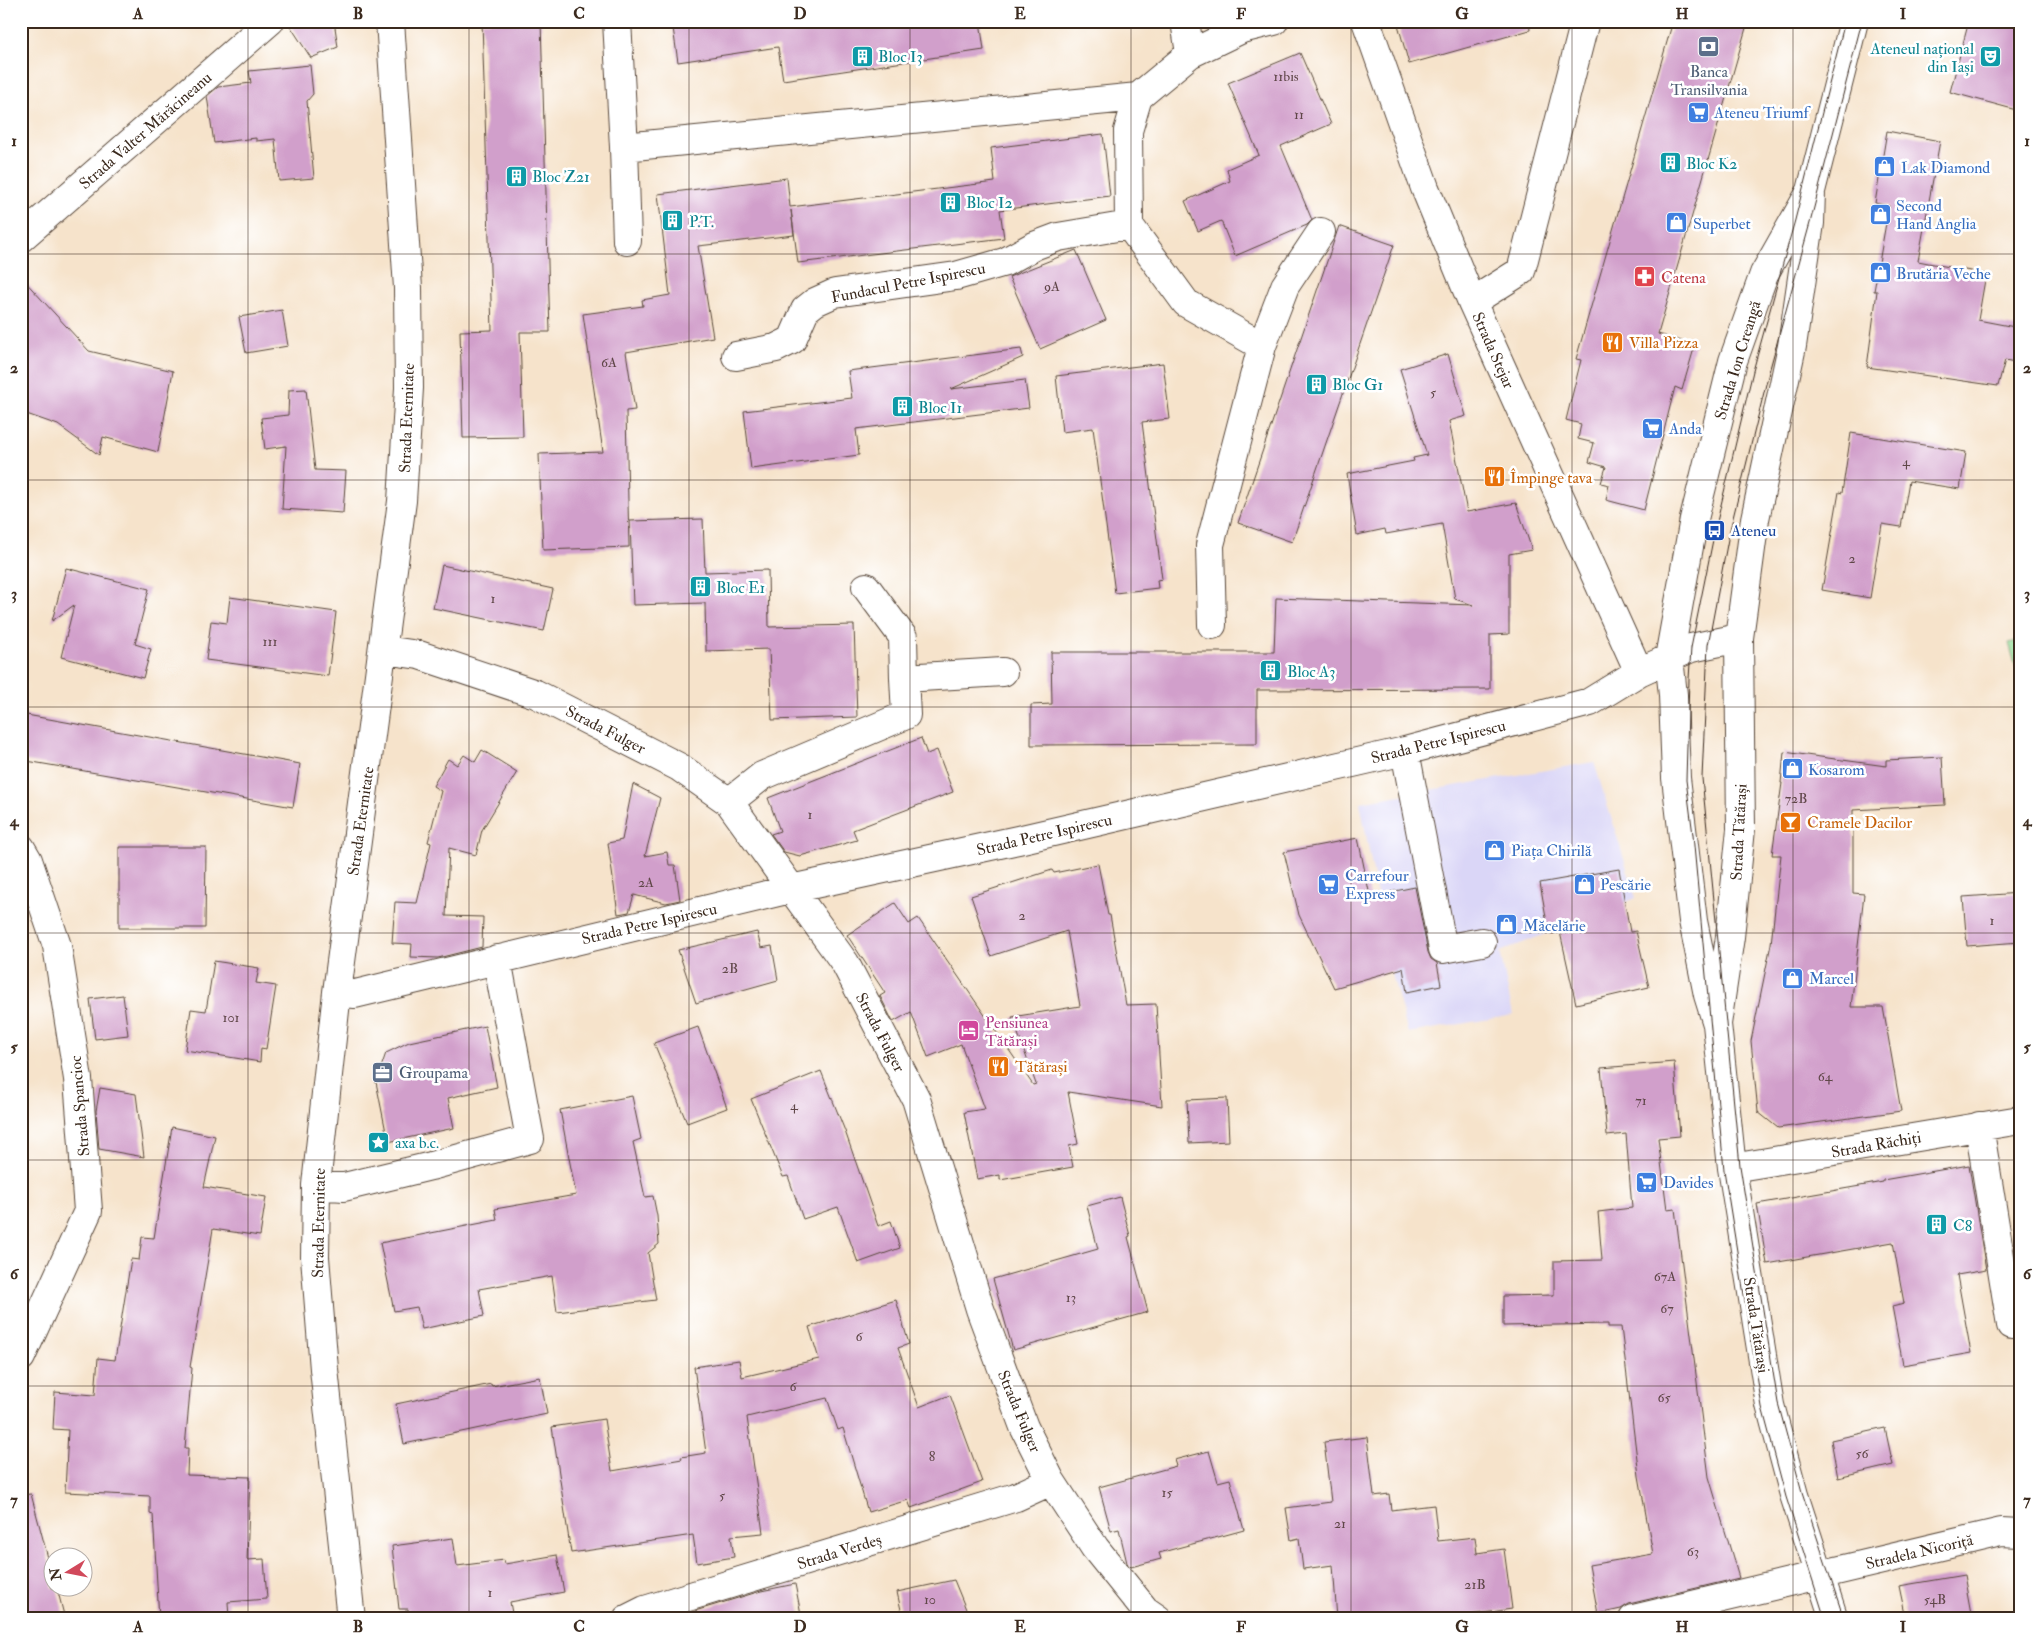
<svg xmlns="http://www.w3.org/2000/svg" width="2041" height="1640" viewBox="0 0 2041 1640" font-family="'IM FELL Double Pica',serif">
<style>
.built{fill:#dad6f7}
.green{fill:#96de99;stroke:#68845c}
.building{fill:#d19fcb}
.lines{fill:none;stroke-linecap:round;stroke-linejoin:round}
.minor-casing{stroke:#574638;stroke-width:30}
.minor{stroke:#fff;stroke-width:28}
.tram{stroke:#3b2a1e;stroke-width:1}
.grid{fill:none;stroke:#3b2a1e;stroke-width:1;stroke-opacity:0.55}
.labels{text-anchor:middle;stroke-width:5;stroke-linejoin:round;paint-order:stroke}
.number-label{font-size:14px;fill:#604749}
.culture-label{font-size:16px;fill:#0d838f;stroke:#fff;text-anchor:start}
.service-label{font-size:16px;fill:#4e5e75;stroke:#fff}
.shop-label{font-size:16px;fill:#366cbe;stroke:#fff;text-anchor:start}
.street-label{font-size:16px;fill:#3b2a1e;stroke:#fff}
.health-label{font-size:16px;fill:#be3a42;stroke:#fff;text-anchor:start}
.food-label{font-size:16px;fill:#c56008;stroke:#fff;text-anchor:start}
.transit-label{font-size:16px;fill:#164399;stroke:#fff;text-anchor:start}
.hotel-label{font-size:16px;fill:#b23c85;stroke:#fff;text-anchor:start}
.neatline{fill:none;stroke:#3b2a1e;stroke-width:2}
.grid-label{font-size:16px;text-anchor:middle;font-weight:bold;fill:#3b2a1e}
</style>
<rect width="100%" height="100%" fill="#fff"/>
<filter id="ink" filterUnits="userSpaceOnUse"><feTurbulence type="fractalNoise" baseFrequency=".02" numOctaves="2"/><feDisplacementMap in="SourceGraphic" scale="10" xChannelSelector="R" yChannelSelector="G"/><feConvolveMatrix kernelMatrix="1 2 1 2 8 2 1 2 1" color-interpolation-filters="sRGB"/></filter>
<filter id="wash" filterUnits="userSpaceOnUse"><feTurbulence type="fractalNoise" baseFrequency=".0096" numOctaves="4" result="noise"/><feDisplacementMap in="SourceGraphic" scale="20" xChannelSelector="R" yChannelSelector="G"/><feGaussianBlur stdDeviation="1.12" result="paint"/><feColorMatrix in="noise" values="0 0 0 0 0 0 0 0 0 0 0 0 0 0 0 0 0 1.4 0 .05"/><feComposite in="paint" operator="in"/></filter>
<g filter="url(#wash)">
<rect width="100%" height="100%" fill="#f6e3cb"/>
<path class="built" d="M 1594,762 L 1636,898 L 1500,952 L 1513,1015 L 1408,1033 L 1392,974 L 1360,802 Z"/>
<path class="green" d="M 2020,640 L 2020,682 L 2009,643 Z"/>
<g id="blocks">
<path class="building" d="M 287,21 L 334,21 L 338,47 L 311,58 Z
M 541,21 L 550,332 L 520,332 L 523,437 L 463,438 L 460,331 L 492,330 L 482,22 Z
M 672,21 L 980,21 L 984,50 L 783,80 L 778,47 L 678,62 Z
M 1397,21 L 1529,21 L 1530,30 L 1409,64 Z
M 1673,21 L 1748,21 L 1658,334 L 1695,345 L 1682,390 L 1675,387 L 1644,510 L 1606,500 L 1609,485 L 1601,483 L 1606,467 L 1589,462 L 1594,443 L 1578,439 L 1581,424 L 1566,420 L 1581,360 L 1576,359 Z
M 1969,21 L 2020,21 L 2020,111 L 1950,92 Z
M 1300,53 L 1331,124 L 1281,146 L 1312,220 L 1307,225 L 1235,256 L 1221,221 L 1198,231 L 1185,201 L 1230,181 L 1227,169 L 1259,155 L 1228,83 Z
M 310,65 L 313,94 L 307,101 L 314,178 L 279,181 L 275,139 L 256,141 L 256,138 L 214,143 L 207,96 L 218,87 L 251,83 L 249,71 Z
M 1887,131 L 1940,141 L 1918,261 L 1986,274 L 1978,320 L 2020,328 L 2020,363 L 2005,360 L 1998,386 L 1867,367 L 1877,291 L 1874,291 L 1889,206 L 1875,203 Z
M 1103,134 L 1110,196 L 1000,210 L 1004,238 L 798,263 L 791,210 L 794,235 L 698,246 L 713,337 L 626,352 L 635,410 L 626,411 L 629,547 L 543,550 L 539,454 L 603,452 L 583,314 L 643,306 L 642,300 L 670,295 L 658,194 L 787,178 L 790,207 L 995,182 L 991,148 Z
M 1339,226 L 1394,245 L 1292,542 L 1238,523 Z
M 1076,250 L 1106,320 L 1040,349 L 1009,277 Z
M 21,277 L 89,351 L 173,371 L 158,452 L 103,437 L 99,455 L 58,425 L 21,412 Z
M 282,310 L 288,346 L 246,353 L 239,317 Z
M 1021,349 L 1023,357 L 951,389 L 1025,380 L 1029,408 L 856,429 L 859,455 L 751,469 L 744,411 L 852,398 L 848,371 Z
M 1448,354 L 1466,416 L 1449,421 L 1467,512 L 1516,503 L 1532,550 L 1509,554 L 1509,634 L 1490,635 L 1490,689 L 1257,690 L 1257,744 L 1031,745 L 1031,705 L 1052,704 L 1051,652 L 1274,652 L 1276,598 L 1473,605 L 1455,599 L 1442,524 L 1386,534 L 1385,529 L 1357,535 L 1347,474 L 1414,461 L 1413,458 L 1427,455 L 1400,369 Z
M 1163,363 L 1170,419 L 1142,422 L 1162,579 L 1157,580 L 1158,588 L 1115,593 L 1093,428 L 1062,432 L 1056,376 Z
M 306,389 L 315,470 L 346,471 L 343,513 L 282,509 L 286,446 L 265,449 L 261,418 L 288,415 L 289,390 Z
M 1851,433 L 1966,452 L 1960,489 L 1909,481 L 1901,527 L 1882,524 L 1870,598 L 1822,590 L 1839,492 L 1842,493 Z
M 703,519 L 705,572 L 768,570 L 769,627 L 854,625 L 857,717 L 772,720 L 769,649 L 706,651 L 705,603 L 633,605 L 630,521 Z
M 442,565 L 553,589 L 544,631 L 433,608 Z
M 66,568 L 149,589 L 135,644 L 151,649 L 143,678 L 61,657 L 74,605 L 52,621 Z
M 230,597 L 336,612 L 328,676 L 206,660 L 211,621 L 227,623 Z
M 21,714 L 300,764 L 293,807 L 21,760 Z
M 921,738 L 927,754 L 937,750 L 953,792 L 853,830 L 857,840 L 800,856 L 784,852 L 771,834 L 780,831 L 768,798 Z
M 482,750 L 517,772 L 482,830 L 476,855 L 449,848 L 446,916 L 483,917 L 482,947 L 438,958 L 411,957 L 412,944 L 392,943 L 395,902 L 417,903 L 431,843 L 428,842 L 441,791 L 433,786 L 448,759 L 457,765 L 464,755 L 475,762 Z
M 1784,752 L 1886,766 L 1886,760 L 1942,757 L 1945,805 L 1853,810 L 1853,893 L 1864,894 L 1851,1007 L 1883,1007 L 1901,1111 L 1778,1128 L 1758,1112 L 1751,1041 L 1771,944 L 1781,855 L 1772,855 L 1782,783 L 1781,783 Z
M 633,784 L 660,798 L 645,856 L 667,852 L 669,865 L 675,865 L 680,900 L 666,903 L 634,895 L 629,912 L 618,914 L 608,843 L 622,840 Z
M 1358,838 L 1370,896 L 1415,887 L 1428,952 L 1431,959 L 1437,963 L 1441,985 L 1407,992 L 1403,968 L 1334,988 L 1299,915 L 1284,852 Z
M 119,847 L 206,847 L 205,928 L 119,928 Z
M 1098,864 L 1108,915 L 1110,915 L 1126,1005 L 1156,1004 L 1162,1106 L 1068,1092 L 1078,1144 L 1069,1146 L 1073,1167 L 1000,1180 L 1000,1175 L 977,1179 L 964,1112 L 985,1109 L 961,1044 L 928,1057 L 911,1012 L 893,1022 L 880,996 L 885,993 L 847,935 L 895,903 L 909,924 L 918,918 L 1033,1085 L 1036,1084 L 1012,1017 L 1080,1006 L 1067,931 L 991,956 L 971,896 L 1052,870 L 1054,873 Z
M 1619,869 L 1630,932 L 1636,931 L 1649,987 L 1576,1004 L 1560,932 L 1549,934 L 1540,883 Z
M 2020,893 L 2020,942 L 1967,946 L 1963,897 Z
M 757,932 L 761,948 L 772,946 L 778,980 L 696,1003 L 678,950 Z
M 214,961 L 259,968 L 256,983 L 276,986 L 266,1049 L 261,1048 L 260,1062 L 185,1050 L 191,1009 L 206,1011 Z
M 123,995 L 128,1035 L 95,1039 L 90,999 Z
M 485,1026 L 497,1087 L 448,1098 L 454,1128 L 388,1142 L 376,1082 L 386,1053 L 409,1042 Z
M 698,1027 L 727,1108 L 687,1123 L 654,1043 Z
M 1674,1062 L 1680,1136 L 1658,1138 L 1667,1210 L 1675,1209 L 1709,1477 L 1739,1578 L 1629,1604 L 1621,1609 L 1598,1614 L 1589,1565 L 1653,1554 L 1639,1476 L 1621,1327 L 1608,1327 L 1608,1324 L 1503,1326 L 1503,1296 L 1554,1295 L 1554,1261 L 1602,1260 L 1598,1212 L 1632,1208 L 1626,1134 L 1607,1136 L 1601,1068 Z
M 821,1071 L 845,1131 L 878,1226 L 891,1221 L 900,1248 L 858,1263 L 838,1207 L 803,1219 L 788,1176 L 783,1177 L 751,1099 Z
M 100,1088 L 136,1094 L 144,1157 L 99,1149 L 96,1111 Z
M 632,1096 L 641,1139 L 633,1142 L 645,1197 L 653,1196 L 657,1216 L 659,1244 L 648,1253 L 656,1300 L 557,1312 L 552,1276 L 479,1289 L 484,1316 L 422,1329 L 417,1307 L 394,1311 L 380,1243 L 497,1220 L 495,1209 L 576,1195 L 560,1110 Z
M 1227,1098 L 1229,1141 L 1189,1143 L 1187,1100 Z
M 172,1127 L 215,1136 L 204,1187 L 266,1197 L 260,1236 L 213,1229 L 190,1367 L 192,1368 L 185,1448 L 188,1448 L 187,1475 L 250,1477 L 247,1560 L 264,1559 L 267,1599 L 228,1602 L 229,1619 L 159,1619 L 153,1514 L 150,1513 L 150,1496 L 65,1492 L 68,1430 L 53,1429 L 55,1392 L 95,1395 L 98,1358 L 115,1360 L 131,1259 L 139,1260 L 142,1237 L 154,1238 Z
M 1969,1165 L 1986,1270 L 1957,1275 L 1971,1353 L 1903,1365 L 1892,1306 L 1904,1303 L 1893,1242 L 1767,1264 L 1757,1204 L 1883,1182 L 1883,1180 Z
M 1120,1197 L 1130,1236 L 1128,1237 L 1148,1312 L 1013,1350 L 993,1279 L 1098,1249 L 1087,1206 Z
M 896,1300 L 909,1344 L 898,1348 L 919,1407 L 950,1395 L 982,1482 L 911,1508 L 908,1500 L 868,1512 L 843,1428 L 838,1430 L 827,1398 L 747,1417 L 763,1533 L 731,1536 L 734,1557 L 697,1563 L 693,1535 L 571,1553 L 552,1427 L 604,1419 L 612,1471 L 682,1459 L 681,1457 L 706,1453 L 694,1367 L 739,1360 L 742,1377 L 819,1359 L 809,1327 Z
M 540,1377 L 547,1414 L 404,1444 L 396,1404 L 491,1384 L 492,1386 Z
M 1885,1428 L 1893,1465 L 1838,1478 L 1831,1440 Z
M 1367,1437 L 1374,1496 L 1389,1494 L 1391,1510 L 1434,1505 L 1438,1541 L 1475,1537 L 1477,1553 L 1504,1549 L 1512,1609 L 1439,1619 L 1337,1619 L 1333,1565 L 1303,1569 L 1299,1538 L 1291,1540 L 1286,1508 L 1331,1502 L 1324,1442 Z
M 1209,1451 L 1218,1482 L 1230,1479 L 1244,1530 L 1159,1553 L 1161,1559 L 1131,1567 L 1127,1563 L 1119,1529 L 1111,1531 L 1099,1487 L 1176,1466 L 1174,1460 Z
M 31,1494 L 52,1573 L 52,1588 L 57,1588 L 65,1619 L 21,1619 L 21,1495 Z
M 453,1538 L 457,1566 L 504,1560 L 505,1564 L 557,1555 L 564,1592 L 510,1602 L 513,1619 L 409,1619 L 408,1609 L 399,1609 L 392,1546 Z
M 1964,1575 L 1972,1619 L 1906,1619 L 1899,1586 Z
M 954,1580 L 970,1619 L 903,1619 L 897,1592 Z
M 795,1584 L 802,1619 L 696,1619 L 695,1611 L 761,1591 Z"/>
</g>
</g>
<g filter="url(#ink)">
<use href="#blocks" fill-opacity="0" stroke="#574638" stroke-width="1"/>
<g class="lines">
<defs>
<path id="minor" d="M 617,21 L 624,147 L 1138,97 L 1190,54 L 1242,29 L 1274,21
M 1185,21 L 1190,54
M 1366,21 L 1425,188 L 1472,302 L 1639,672
M 1138,97 L 1128,131 L 1129,225 L 1186,303 L 1262,346 L 1210,545 L 1212,625
M 624,147 L 627,241
M 1811,191 L 1854,21
M 21,238 L 270,21
M 1472,302 L 1521,271 L 1585,21
M 1262,346 L 1285,286 L 1321,232
M 736,356 L 776,348 L 792,340 L 805,310 L 815,302 L 835,293 L 956,276 L 1005,262 L 1034,246 L 1058,237 L 1129,225
M 866,587 L 903,637 L 904,678
M 384,650 L 419,655 L 536,694 L 679,767 L 729,802 L 845,963 L 916,1099 L 980,1309 L 1024,1427 L 1051,1481 L 1095,1548 L 1145,1610 L 1158,1619
M 1405,751 L 1443,949 L 1482,942
M 729,802 L 762,776 L 906,715 L 904,678 L 1003,672
M 21,848 L 28,860 L 57,946 L 78,1079 L 88,1211 L 21,1357
M 337,992 L 355,994 L 791,889 L 1018,840 L 1405,751 L 1590,702 L 1639,672 L 1691,648 L 1739,638
M 1717,1024 L 1730,937 L 1741,829 L 1739,638 L 1755,519 L 1792,346 L 1810,223 L 1811,191 L 1764,274 L 1733,361 L 1694,519 L 1669,658 L 1673,695 L 1676,778 L 1693,921 L 1708,995 L 1717,1024 L 1732,1168 L 1770,1405 L 1794,1495 L 1834,1619
M 1979,1126 L 2011,1325
M 1732,1168 L 2020,1120
M 316,1185 L 344,1187 L 431,1166 L 530,1139 L 497,959
M 351,1619 L 324,1369 L 315,1257 L 316,1185 L 337,992 L 402,501 L 409,388 L 408,288 L 390,21
M 627,1619 L 645,1610 L 1016,1497 L 1051,1481
M 1633,1619 L 2001,1532 L 2020,1533"/>
</defs>
<use href="#minor" class="minor-casing"/>
<use href="#minor" class="minor"/>
<path class="tram" d="M 1825,1619 L 1786,1497 L 1762,1407 L 1724,1170 L 1693,835 L 1686,780 L 1689,679 L 1691,648 L 1715,530 L 1753,371 L 1795,220 L 1845,21
M 1844,1619 L 1802,1492 L 1778,1403 L 1740,1166 L 1702,778 L 1708,645 L 1729,534 L 1769,372 L 1810,223 L 1862,21"/>
</g>
</g>
<path class="grid" d="M 248,21 L 248,1619M 469,21 L 469,1619M 689,21 L 689,1619M 910,21 L 910,1619M 1131,21 L 1131,1619M 1351,21 L 1351,1619M 1572,21 L 1572,1619M 1793,21 L 1793,1619M 21,254 L 2020,254M 21,480 L 2020,480M 21,707 L 2020,707M 21,933 L 2020,933M 21,1160 L 2020,1160M 21,1386 L 2020,1386"/>
<defs>
<symbol id="bank-square" viewBox="-11 -11 22 22"><rect x="-9" y="-9" width="18" height="18" rx="4" fill="#5c6f8a" stroke="#fff"/><path d="M-6-4H6V4H-6ZM0-2.3a2.3 2.3 0 1 0 0 4.6a2.3 2.3 0 1 0 0-4.6Z" fill="#fff"/></symbol>
<symbol id="building-square" viewBox="-11 -11 22 22"><rect x="-9" y="-9" width="18" height="18" rx="4" fill="#0f9aa8" stroke="#fff"/><path d="M-4-6H4V6H1V3H-1V6H-4ZM-2.5-4.3h1.7v1.8h-1.7ZM.8-4.3h1.7v1.8H.8ZM-2.5-1h1.7V.8h-1.7ZM.8-1h1.7V.8H.8Z" fill="#fff"/></symbol>
<symbol id="theatre-square" viewBox="-11 -11 22 22"><rect x="-9" y="-9" width="18" height="18" rx="4" fill="#0f9aa8" stroke="#fff"/><path d="M-5-5.5Q0-4 5-5.5V0Q5 5 0 6Q-5 5-5 0ZM-3.3-2.5H-1v1.5H-3.3ZM1-2.5H3.3v1.5H1ZM-2.8 1Q0 5.5 2.8 1Z" fill="#fff"/></symbol>
<symbol id="supermarket-square" viewBox="-11 -11 22 22"><rect x="-9" y="-9" width="18" height="18" rx="4" fill="#3f7fe0" stroke="#fff"/><path d="M-6-5.5h2.5l.6 2H6L4.5 2H-2.5L-4.4-4H-6ZM-1.5 3.2a1.3 1.3 0 1 0 .1 0ZM3 3.2a1.3 1.3 0 1 0 .1 0Z" fill="#fff"/></symbol>
<symbol id="shop-square" viewBox="-11 -11 22 22"><rect x="-9" y="-9" width="18" height="18" rx="4" fill="#3f7fe0" stroke="#fff"/><path d="M-5-2.5h2.3a2.7 3.5 0 0 1 5.4 0H5L5.5 6h-11ZM-1.5-2.5h3a1.5 2.3 0 0 0-3 0Z" fill="#fff"/></symbol>
<symbol id="pharmacy-square" viewBox="-11 -11 22 22"><rect x="-9" y="-9" width="18" height="18" rx="4" fill="#e0444e" stroke="#fff"/><path d="M-2-6h4v4h4v4h-4v4h-4v-4h-4v-4h4Z" fill="#fff"/></symbol>
<symbol id="restaurant-square" viewBox="-11 -11 22 22"><rect x="-9" y="-9" width="18" height="18" rx="4" fill="#e8710a" stroke="#fff"/><path d="M-5-6h1v4h1v-4h1v4h1v-4h1v5L-1.5 .5V6h-2V.5L-5-1ZM5-6V6H3V1.5H1.5Q1.5-4 5-6Z" fill="#fff"/></symbol>
<symbol id="bus-square" viewBox="-11 -11 22 22"><rect x="-9" y="-9" width="18" height="18" rx="4" fill="#1a4fb4" stroke="#fff"/><path d="M-5-6H5V4H4V6H2V4H-2V6H-4V4H-5ZM-3.5-4V0h7V-4ZM-3.5 1.2v1.5H-2V1.2ZM2 1.2v1.5H3.5V1.2Z" fill="#fff"/></symbol>
<symbol id="bar-square" viewBox="-11 -11 22 22"><rect x="-9" y="-9" width="18" height="18" rx="4" fill="#e8710a" stroke="#fff"/><path d="M-6-5H6L.8 .8V4.5H3.5V6h-7V4.5H-.8V.8Z" fill="#fff"/></symbol>
<symbol id="hotel-square" viewBox="-11 -11 22 22"><rect x="-9" y="-9" width="18" height="18" rx="4" fill="#d1479c" stroke="#fff"/><path d="M-6-4.5h1.5V1H6V5H4.5V3h-9V5H-6ZM-4 0a1.8 1.8 0 1 1 3.6 0ZM.5 0V-2.5h3Q6-2.5 6 0Z" fill="#fff"/></symbol>
<symbol id="office-square" viewBox="-11 -11 22 22"><rect x="-9" y="-9" width="18" height="18" rx="4" fill="#5c6f8a" stroke="#fff"/><path d="M-6-3h4V-5.5h4V-3h4V5H-6ZM-1-4.5V-3h2v-1.5ZM-6 0V1H6V0Z" fill="#fff"/></symbol>
<symbol id="sight-square" viewBox="-11 -11 22 22"><rect x="-9" y="-9" width="18" height="18" rx="4" fill="#0f9aa8" stroke="#fff"/><path d="M0-6L1.8-2.2L6-1.7L2.9 1.2L3.7 5.4L0 3.3L-3.7 5.4L-2.9 1.2L-6-1.7L-1.8-2.2Z" fill="#fff"/></symbol>
</defs>
<g fill-rule="evenodd">
<use href="#bank-square" x="1696" y="34" width="25" height="25"/>
<use href="#building-square" x="850" y="44" width="25" height="25"/>
<use href="#theatre-square" x="1978" y="44" width="25" height="25"/>
<use href="#supermarket-square" x="1686" y="100" width="25" height="25"/>
<use href="#building-square" x="1658" y="150" width="25" height="25"/>
<use href="#shop-square" x="1872" y="154" width="25" height="25"/>
<use href="#building-square" x="504" y="164" width="25" height="25"/>
<use href="#building-square" x="938" y="190" width="25" height="25"/>
<use href="#shop-square" x="1868" y="202" width="25" height="25"/>
<use href="#building-square" x="660" y="208" width="25" height="25"/>
<use href="#shop-square" x="1664" y="210" width="25" height="25"/>
<use href="#shop-square" x="1868" y="260" width="25" height="25"/>
<use href="#pharmacy-square" x="1632" y="264" width="25" height="25"/>
<use href="#restaurant-square" x="1600" y="330" width="25" height="25"/>
<use href="#building-square" x="1304" y="372" width="25" height="25"/>
<use href="#building-square" x="890" y="394" width="25" height="25"/>
<use href="#supermarket-square" x="1640" y="416" width="25" height="25"/>
<use href="#restaurant-square" x="1482" y="464" width="25" height="25"/>
<use href="#bus-square" x="1702" y="518" width="25" height="25"/>
<use href="#building-square" x="688" y="574" width="25" height="25"/>
<use href="#building-square" x="1258" y="658" width="25" height="25"/>
<use href="#shop-square" x="1780" y="756" width="25" height="25"/>
<use href="#bar-square" x="1778" y="810" width="25" height="25"/>
<use href="#shop-square" x="1482" y="838" width="25" height="25"/>
<use href="#supermarket-square" x="1316" y="872" width="25" height="25"/>
<use href="#shop-square" x="1572" y="872" width="25" height="25"/>
<use href="#shop-square" x="1494" y="912" width="25" height="25"/>
<use href="#shop-square" x="1780" y="966" width="25" height="25"/>
<use href="#hotel-square" x="956" y="1018" width="25" height="25"/>
<use href="#restaurant-square" x="986" y="1054" width="25" height="25"/>
<use href="#office-square" x="370" y="1060" width="25" height="25"/>
<use href="#sight-square" x="366" y="1130" width="25" height="25"/>
<use href="#supermarket-square" x="1634" y="1170" width="25" height="25"/>
<use href="#building-square" x="1924" y="1212" width="25" height="25"/>
</g>
<g class="labels">
<g class="number-label">
<text x="1286" y="81">11bis</text>
<text x="1299" y="119">11</text>
<text x="1052" y="291">9A</text>
<text x="609" y="367">6A</text>
<text x="1433" y="397">5</text>
<text x="1906" y="466">4</text>
<text x="1852" y="563">2</text>
<text x="493" y="603">1</text>
<text x="270" y="646">111</text>
<text x="1796" y="803">72B</text>
<text x="810" y="819">1</text>
<text x="646" y="887">2A</text>
<text x="1022" y="920">2</text>
<text x="1992" y="925">1</text>
<text x="730" y="973">2B</text>
<text x="231" y="1022">101</text>
<text x="1825" y="1081">64</text>
<text x="1641" y="1105">71</text>
<text x="794" y="1110">4</text>
<text x="1665" y="1281">67A</text>
<text x="1071" y="1302">13</text>
<text x="1667" y="1313">67</text>
<text x="859" y="1341">6</text>
<text x="793" y="1391">6</text>
<text x="1664" y="1402">65</text>
<text x="1862" y="1458">56</text>
<text x="932" y="1461">8</text>
<text x="1167" y="1497">15</text>
<text x="722" y="1500">5</text>
<text x="1340" y="1528">21</text>
<text x="1693" y="1556">63</text>
<text x="1475" y="1589">21B</text>
<text x="490" y="1597">1</text>
<text x="930" y="1604">10</text>
<text x="1935" y="1604">54B</text>
</g>
<g class="culture-label">
<text x="1974" y="54" text-anchor="end">Ateneul național<tspan x="1974" dy="18">din Iași</tspan></text>
<text x="878" y="62">Bloc I3</text>
<text x="1686" y="169">Bloc K2</text>
<text x="532" y="182">Bloc Z21</text>
<text x="966" y="208">Bloc I2</text>
<text x="689" y="227">P.T.</text>
<text x="1332" y="390">Bloc G1</text>
<text x="918" y="413">Bloc I1</text>
<text x="716" y="593">Bloc E1</text>
<text x="1287" y="677">Bloc A3</text>
<text x="395" y="1148">axa b.c.</text>
<text x="1953" y="1231">C8</text>
</g>
<g class="service-label">
<text x="1709" y="77">Banca<tspan x="1709" dy="18">Transilvania</tspan></text>
<text x="399" y="1078" text-anchor="start">Groupama</text>
</g>
<g class="shop-label">
<text x="1714" y="118">Ateneu Triumf</text>
<text x="1901" y="173">Lak Diamond</text>
<text x="1896" y="211">Second<tspan x="1896" dy="18">Hand Anglia</tspan></text>
<text x="1693" y="229">Superbet</text>
<text x="1896" y="279">Brutăria Veche</text>
<text x="1669" y="434">Anda</text>
<text x="1808" y="775">Kosarom</text>
<text x="1511" y="856">Piața Chirilă</text>
<text x="1345" y="881">Carrefour<tspan x="1345" dy="18">Express</tspan></text>
<text x="1600" y="890">Pescărie</text>
<text x="1523" y="931">Măcelărie</text>
<text x="1809" y="984">Marcel</text>
<text x="1663" y="1188">Davides</text>
</g>
<g class="street-label">
<text transform="translate(145 130) rotate(-41)" y="6">Strada Valter Mărăcineanu</text>
<text transform="translate(908 282) rotate(-11)" y="6">Fundacul Petre Ispirescu</text>
<text transform="translate(1494 350) rotate(66)" y="6">Strada Stejar</text>
<text transform="translate(1737 360) rotate(-73)" y="6">Strada Ion Creangă</text>
<text transform="translate(406 418) rotate(-88)" y="6">Strada Eternitate</text>
<text transform="translate(606 729) rotate(27)" y="6">Strada Fulger</text>
<text transform="translate(1438 741) rotate(-14)" y="6">Strada Petre Ispirescu</text>
<text transform="translate(360 821) rotate(-82)" y="6">Strada Eternitate</text>
<text transform="translate(1738 832) rotate(-87)" y="6">Strada Tătărași</text>
<text transform="translate(1044 834) rotate(-13)" y="6">Strada Petre Ispirescu</text>
<text transform="translate(649 923) rotate(-13)" y="6">Strada Petre Ispirescu</text>
<text transform="translate(881 1032) rotate(62)" y="6">Strada Fulger</text>
<text transform="translate(79 1106) rotate(-95)" y="6">Strada Spancioc</text>
<text transform="translate(1876 1144) rotate(-10)" y="6">Strada Răchiți</text>
<text transform="translate(318 1223) rotate(-89)" y="6">Strada Eternitate</text>
<text transform="translate(1757 1325) rotate(81)" y="6">Strada Tătărași</text>
<text transform="translate(1020 1411) rotate(67)" y="6">Strada Fulger</text>
<text transform="translate(839 1551) rotate(-17)" y="6">Strada Verdeș</text>
<text transform="translate(1919 1551) rotate(-13)" y="6">Stradela Nicoriță</text>
</g>
<g class="health-label">
<text x="1661" y="283">Catena</text>
</g>
<g class="food-label">
<text x="1629" y="348">Villa Pizza</text>
<text x="1510" y="483">Împinge tava</text>
<text x="1807" y="828">Cramele Dacilor</text>
<text x="1015" y="1072">Tătărași</text>
</g>
<g class="transit-label">
<text x="1731" y="536">Ateneu</text>
</g>
<g class="hotel-label">
<text x="985" y="1028">Pensiunea<tspan x="985" dy="18">Tătărași</tspan></text>
</g>
</g>
<rect width="2041" height="1640" fill="none" stroke="#fff" stroke-width="55"/>
<g transform="translate(68 1572) rotate(260)"><circle r="24" fill="#ffffff" stroke="#b1aaa5"/>
<path d="M0-4L9 19L0 12L-9 19Z" fill="#d1495b"/>
<text y="-8" font-size="14" font-weight="bold" text-anchor="middle" fill="#3b2a1e">N</text>
</g>
<rect x="28" y="28" width="1986" height="1584" class="neatline"/>
<g class="grid-label">
<text x="138" y="19">A</text>
<text x="358" y="19">B</text>
<text x="579" y="19">C</text>
<text x="800" y="19">D</text>
<text x="1020" y="19">E</text>
<text x="1241" y="19">F</text>
<text x="1462" y="19">G</text>
<text x="1682" y="19">H</text>
<text x="1903" y="19">I</text>
<text x="14" y="146">1</text>
<text x="2027" y="146">1</text>
<text x="14" y="373">2</text>
<text x="2027" y="373">2</text>
<text x="14" y="599">3</text>
<text x="2027" y="599">3</text>
<text x="14" y="826">4</text>
<text x="2027" y="826">4</text>
<text x="14" y="1052">5</text>
<text x="2027" y="1052">5</text>
<text x="14" y="1279">6</text>
<text x="2027" y="1279">6</text>
<text x="14" y="1505">7</text>
<text x="2027" y="1505">7</text>
<text x="138" y="1632">A</text>
<text x="358" y="1632">B</text>
<text x="579" y="1632">C</text>
<text x="800" y="1632">D</text>
<text x="1020" y="1632">E</text>
<text x="1241" y="1632">F</text>
<text x="1462" y="1632">G</text>
<text x="1682" y="1632">H</text>
<text x="1903" y="1632">I</text>
</g>
</svg>
